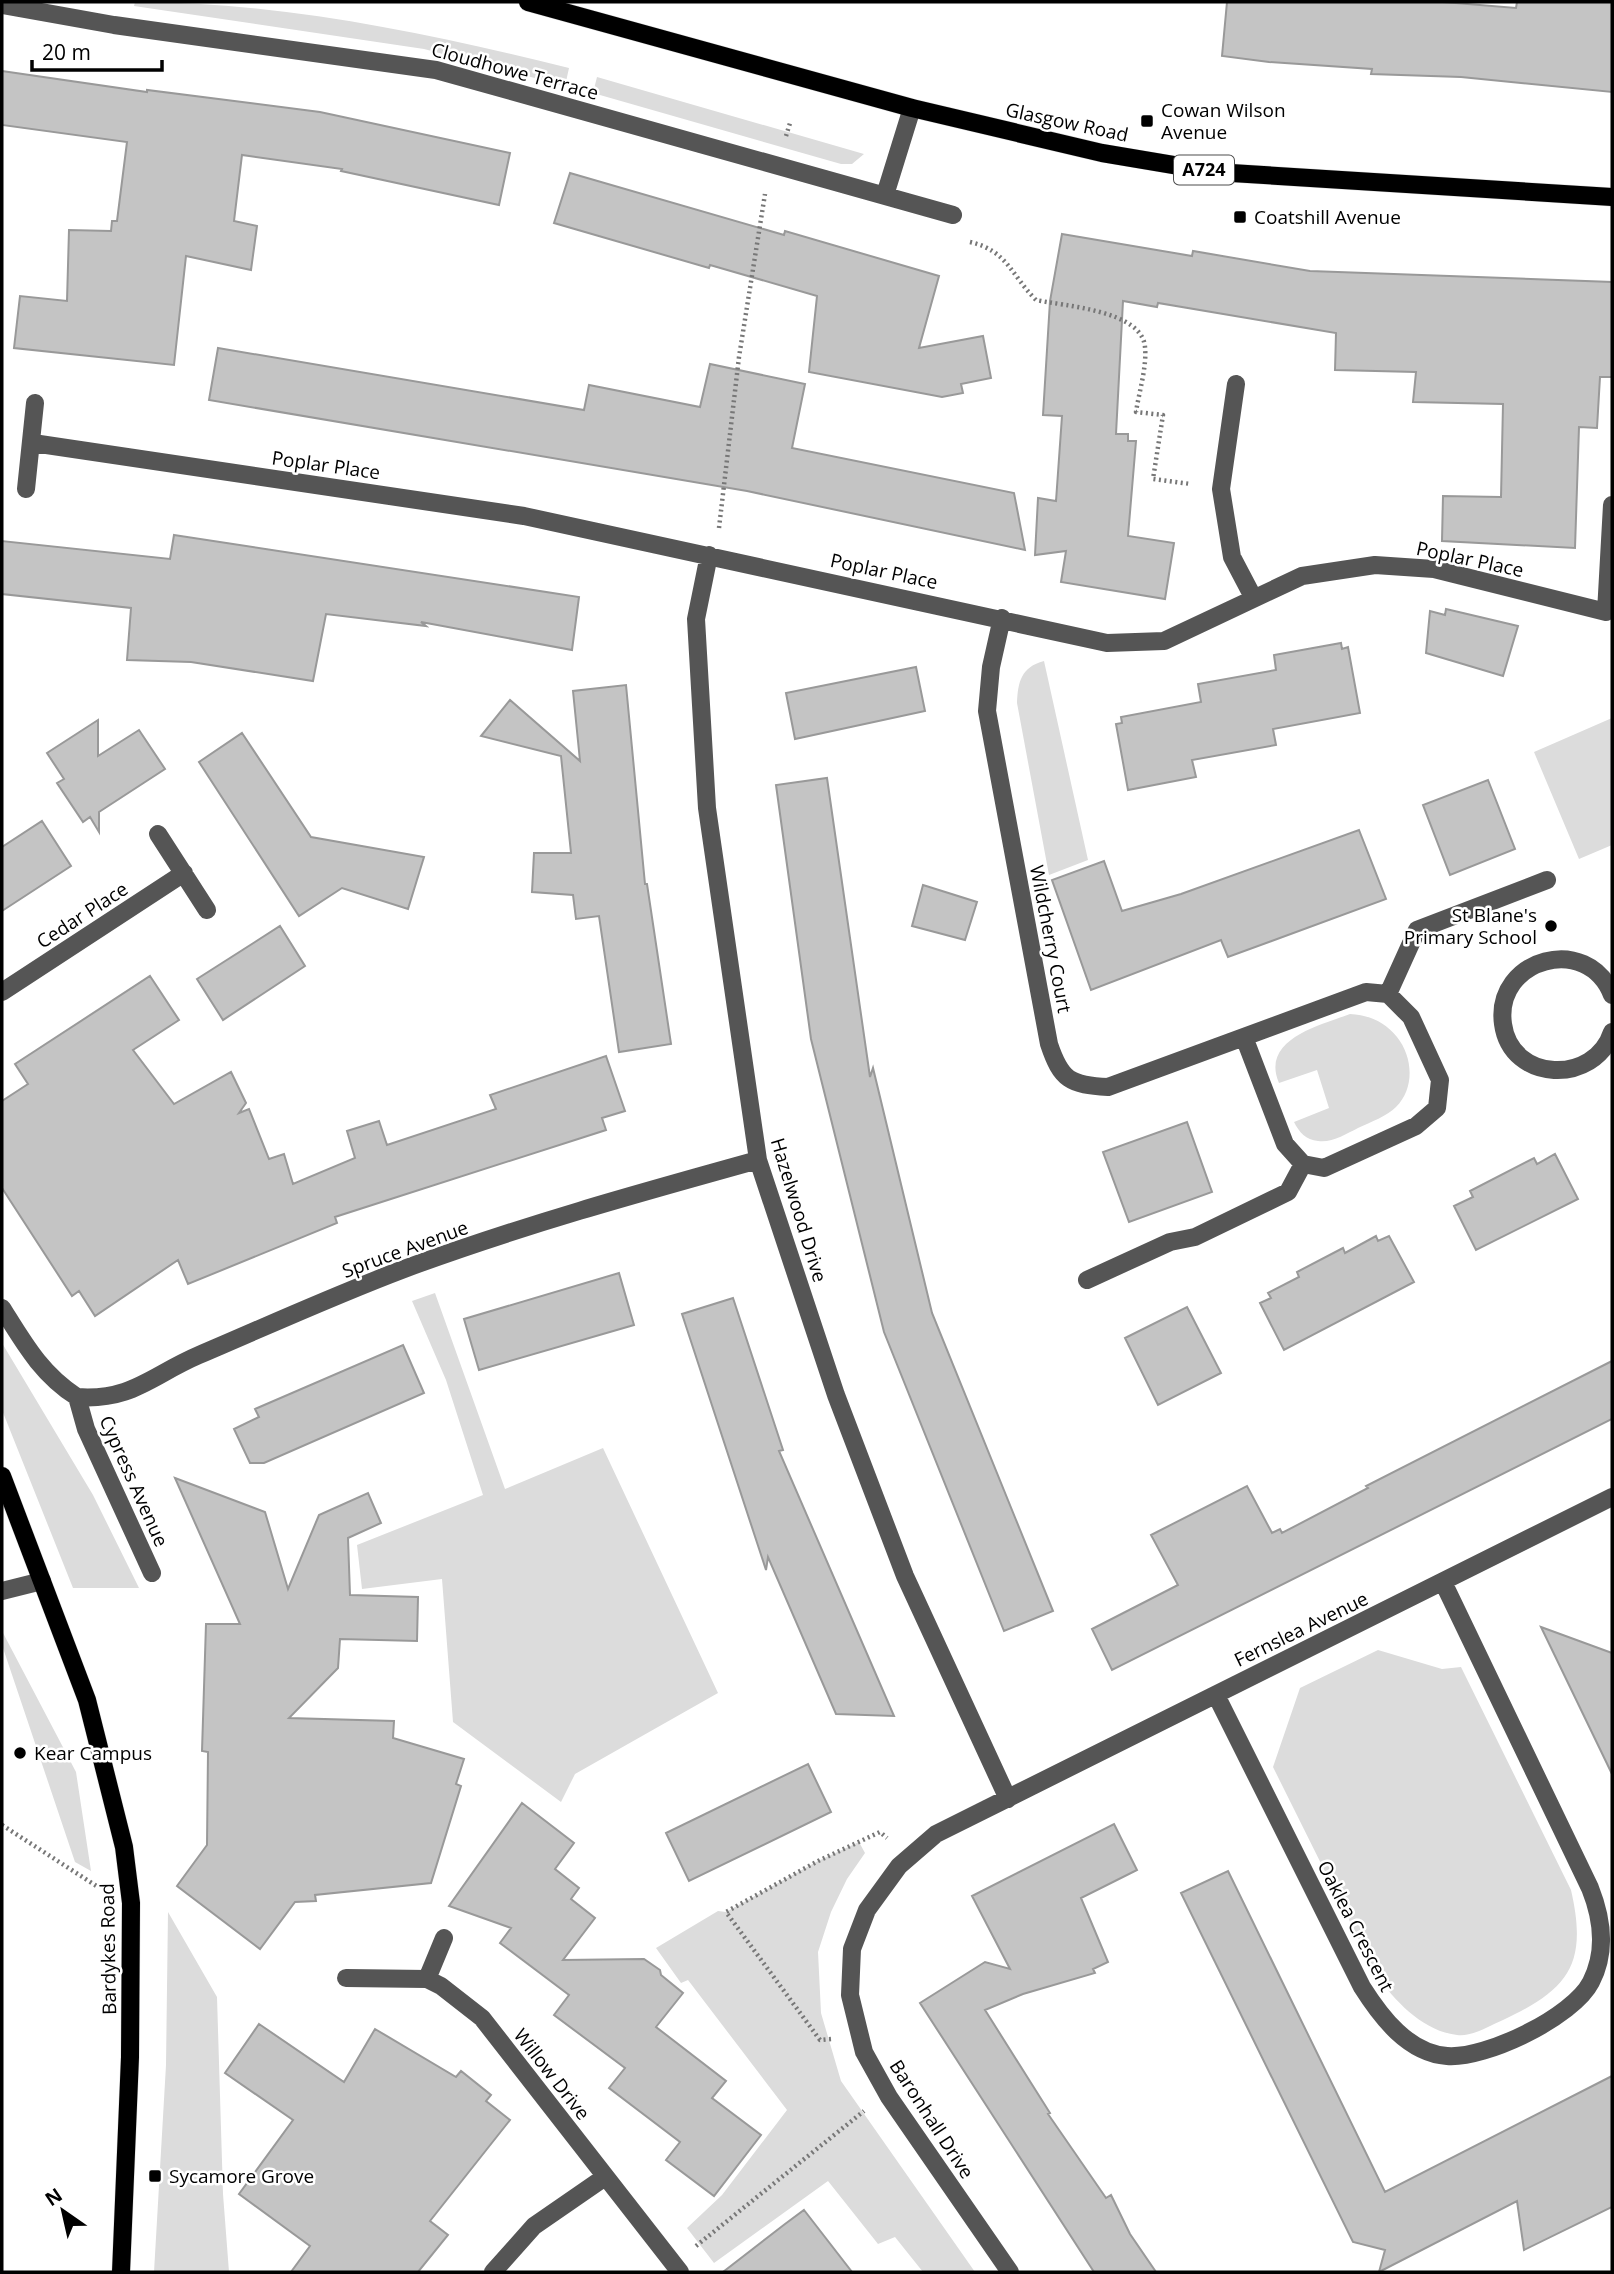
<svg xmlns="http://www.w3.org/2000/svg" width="1614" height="2274" viewBox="0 0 1614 2274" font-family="'Open Sans',sans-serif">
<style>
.green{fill:#dcdcdc}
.building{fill:#c4c4c4;stroke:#999;stroke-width:2}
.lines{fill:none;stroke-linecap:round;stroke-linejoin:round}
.major-casing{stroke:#dbdbdb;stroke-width:19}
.path{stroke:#777;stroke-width:4.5;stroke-dasharray:2 3.5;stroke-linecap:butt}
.minor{stroke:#555;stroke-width:18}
.major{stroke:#000;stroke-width:18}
.poi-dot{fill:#000;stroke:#fff;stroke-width:2.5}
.labels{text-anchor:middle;stroke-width:5;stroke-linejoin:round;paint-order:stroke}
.shield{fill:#fff;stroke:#4c4c4c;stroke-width:2}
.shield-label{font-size:18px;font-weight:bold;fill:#000}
.street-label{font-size:19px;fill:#000;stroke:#fff}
.poi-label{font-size:19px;fill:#000;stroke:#fff;text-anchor:start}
</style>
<rect width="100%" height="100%" fill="#fff"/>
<path class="green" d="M 135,2 C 282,2 427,33 569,68 L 565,86 L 424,49 L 134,6 Z
M 597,77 L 864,154 L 852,164 L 841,164 L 593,93 Z
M 1044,661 L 1088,860 L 1049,875 L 1017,703 C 1018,682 1021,667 1044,661 Z
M 1612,718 L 1612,845 L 1579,859 L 1534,752 Z
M 1350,1014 C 1369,1015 1385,1022 1397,1037 C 1413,1057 1415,1088 1396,1107 C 1387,1116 1371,1122 1358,1128 C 1346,1134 1332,1143 1318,1141 C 1306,1140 1299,1132 1294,1122 L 1329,1108 L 1317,1070 L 1279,1083 C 1260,1039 1321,1025 1350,1014 Z
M 435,1293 L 505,1489 L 603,1448 L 718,1693 L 575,1774 L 561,1802 L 453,1722 L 442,1579 L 362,1589 L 357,1545 L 483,1495 L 446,1380 L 412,1301 Z
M 2,1343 L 93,1495 L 139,1588 L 73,1588 L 2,1410 Z
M 2,1631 L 76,1772 L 91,1871 L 75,1862 L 2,1645 Z
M 1378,1650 L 1442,1669 L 1461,1667 L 1571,1890 C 1588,1964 1569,1989 1503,2020 C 1489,2026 1472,2037 1457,2035 C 1423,2031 1396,2002 1377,1976 L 1273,1767 L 1300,1688 Z
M 859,1842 L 865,1853 L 847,1879 L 831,1912 L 818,1952 L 821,2013 L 841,2081 L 975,2272 L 923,2272 L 895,2237 L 878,2244 L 828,2181 L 714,2263 L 687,2228 L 722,2195 L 787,2110 L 688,1980 L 681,1983 L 656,1948 L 718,1911 L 726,1912 L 818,1861 Z
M 168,1912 L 217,1997 L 223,2194 L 229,2272 L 154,2272 L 166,2065 Z"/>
<path class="building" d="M 1227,2 L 1443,2 L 1516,8 L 1517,2 L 1612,2 L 1612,92 L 1461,77 L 1371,74 L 1372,69 L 1269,62 L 1222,56 Z
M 2,71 L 147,92 L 147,90 L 320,112 L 510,153 L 499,205 L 341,171 L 342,169 L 242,155 L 234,221 L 257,226 L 251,270 L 186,256 L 174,365 L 14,348 L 20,296 L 67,301 L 69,230 L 111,231 L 112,221 L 117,221 L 127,142 L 2,125 Z
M 570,173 L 784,235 L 785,231 L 939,276 L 919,348 L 983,336 L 991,378 L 961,384 L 963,393 L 942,397 L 809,372 L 817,296 L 710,265 L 709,268 L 554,223 Z
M 1062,234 L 1192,256 L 1193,251 L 1310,271 L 1612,282 L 1612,377 L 1600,377 L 1597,428 L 1579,427 L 1575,548 L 1442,541 L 1443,496 L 1501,497 L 1503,404 L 1413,402 L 1416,372 L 1335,370 L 1336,333 L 1158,303 L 1157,307 L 1123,301 L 1116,434 L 1128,434 L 1128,441 L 1136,441 L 1128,536 L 1174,543 L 1165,599 L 1061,582 L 1066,551 L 1035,555 L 1038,498 L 1056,501 L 1062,416 L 1043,415 L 1050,301 Z
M 218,348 L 584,410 L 589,385 L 700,407 L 710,364 L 805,384 L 792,448 L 1014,493 L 1025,550 L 747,491 L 209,400 Z
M 174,535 L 579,597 L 572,650 L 421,622 L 426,626 L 326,614 L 313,681 L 191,662 L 127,660 L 131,608 L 2,594 L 2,541 L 170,559 Z
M 1446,609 L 1518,626 L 1503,676 L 1426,653 L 1430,611 L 1445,615 Z
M 1341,643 L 1342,649 L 1348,647 L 1360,713 L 1273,729 L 1276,745 L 1192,760 L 1196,777 L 1128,790 L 1116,724 L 1122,723 L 1121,717 L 1201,702 L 1198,684 L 1276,670 L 1274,655 Z
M 916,667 L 925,711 L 795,739 L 786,693 Z
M 626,685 L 645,884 L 647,884 L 671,1044 L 619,1052 L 599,916 L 576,919 L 573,895 L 532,892 L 534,853 L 571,853 L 561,756 L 481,736 L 510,700 L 580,761 L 573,691 Z
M 98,720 L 98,756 L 139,730 L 165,769 L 99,812 L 99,832 L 90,817 L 83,822 L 57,783 L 64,779 L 47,753 Z
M 242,733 L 311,837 L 424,857 L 408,909 L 342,888 L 299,916 L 199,762 Z
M 827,778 L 870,1077 L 873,1068 L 932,1313 L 1053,1611 L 1004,1631 L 884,1332 L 811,1039 L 776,785 Z
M 1488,780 L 1515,849 L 1450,875 L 1423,805 Z
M 42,821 L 71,866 L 2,911 L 2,847 Z
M 1359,830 L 1386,899 L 1228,957 L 1221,940 L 1091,990 L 1052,880 L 1104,861 L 1122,911 L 1181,894 Z
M 923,885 L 977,902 L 965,940 L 912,926 Z
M 280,926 L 305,966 L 223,1020 L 197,979 Z
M 150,976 L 179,1020 L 133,1050 L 174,1104 L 231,1072 L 246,1103 L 239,1113 L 249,1109 L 269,1159 L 284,1154 L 293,1184 L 355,1158 L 347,1131 L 379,1121 L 387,1145 L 496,1109 L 490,1095 L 606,1056 L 625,1111 L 602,1118 L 606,1130 L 335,1217 L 337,1223 L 188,1284 L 178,1260 L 95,1316 L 79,1291 L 72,1296 L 2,1188 L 2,1101 L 28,1084 L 15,1064 Z
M 1187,1122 L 1212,1192 L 1129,1222 L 1103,1152 Z
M 1555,1154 L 1578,1199 L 1476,1250 L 1454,1206 L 1473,1197 L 1470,1191 L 1534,1158 L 1537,1164 Z
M 1376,1236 L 1378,1241 L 1389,1236 L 1414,1282 L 1284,1350 L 1260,1303 L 1271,1298 L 1268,1293 L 1299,1277 L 1297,1272 L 1343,1248 L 1345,1253 Z
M 619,1273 L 634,1325 L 479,1370 L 464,1319 Z
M 733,1298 L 783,1450 L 779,1451 L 894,1716 L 836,1714 L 768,1557 L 766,1570 L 682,1314 Z
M 1187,1307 L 1221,1373 L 1158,1405 L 1125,1338 Z
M 403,1345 L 424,1393 L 264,1463 L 250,1463 L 234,1429 L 259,1417 L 255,1409 Z
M 1612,1361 L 1612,1419 L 1112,1670 L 1092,1629 L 1178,1585 L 1151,1535 L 1247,1486 L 1272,1533 L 1280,1529 L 1282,1533 L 1368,1488 L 1366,1486 Z
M 175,1478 L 265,1512 L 288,1589 L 319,1515 L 368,1493 L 381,1523 L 348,1538 L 350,1595 L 418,1597 L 417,1641 L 340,1639 L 338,1668 L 289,1718 L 394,1721 L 393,1738 L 464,1759 L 456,1784 L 461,1786 L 431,1883 L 315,1895 L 316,1901 L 295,1902 L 260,1949 L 177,1886 L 207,1845 L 208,1752 L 202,1751 L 206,1624 L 240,1624 Z
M 1541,1627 L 1612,1653 L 1612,1774 Z
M 808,1764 L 831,1812 L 689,1881 L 666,1833 Z
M 522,1803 L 574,1843 L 555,1869 L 579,1888 L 571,1899 L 595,1918 L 563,1960 L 644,1959 L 660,1970 L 661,1975 L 683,1993 L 656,2027 L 726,2081 L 712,2098 L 761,2135 L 714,2196 L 666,2160 L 680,2142 L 609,2088 L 625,2068 L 554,2015 L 569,1995 L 500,1943 L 511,1928 L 449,1906 Z
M 1114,1824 L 1137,1870 L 1081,1898 L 1108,1962 L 1093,1969 L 1095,1973 L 1023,1994 L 985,2010 L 1050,2113 L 1048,2114 L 1106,2198 L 1111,2195 L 1130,2234 L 1156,2272 L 1094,2272 L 920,2003 L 985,1962 L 1010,1969 L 972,1896 Z
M 1228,1871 L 1385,2192 L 1612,2076 L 1612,2207 L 1524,2250 L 1517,2201 L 1379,2272 L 1385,2250 L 1353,2242 L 1181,1893 Z
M 259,2024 L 344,2082 L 375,2029 L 456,2077 L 461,2071 L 491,2095 L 486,2101 L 510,2120 L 430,2221 L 448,2235 L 418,2272 L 291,2272 L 310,2246 L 239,2194 L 293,2120 L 225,2073 Z
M 804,2210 L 852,2272 L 723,2272 L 785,2224 Z"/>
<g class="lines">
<defs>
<path id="major" d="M 528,2 L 912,108 L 1102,153 L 1215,172 L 1612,197
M 2,1476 L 87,1700 L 124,1847 L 131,1903 L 130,2057 L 121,2272"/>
</defs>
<use href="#major" class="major-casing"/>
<path class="path" d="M 786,136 L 790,123
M 970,242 C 1008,251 1011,275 1036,300 C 1063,306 1142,310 1145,347 C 1147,367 1139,392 1136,412 L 1163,415 L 1153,479 L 1191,484
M 719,528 L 739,357 L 765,194
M 2,1825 L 98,1887
M 831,2039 L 820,2040 L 726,1912 L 818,1861 L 880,1832 L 887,1838
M 696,2246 L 864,2111"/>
<path class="minor" d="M 2,5 L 114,25 L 436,70 L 953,215
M 885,195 L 912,108
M 1236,384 L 1221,489 L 1232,557 L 1253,597
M 33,443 L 524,516 L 1107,643 L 1164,641 L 1302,576 L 1375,565 L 1434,569 L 1606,612 L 1612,505
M 26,489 L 35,403
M 709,555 L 696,619 L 707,808 L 758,1160 L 836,1395 L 905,1576 L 1008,1799
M 1002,618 L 991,667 L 987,711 L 1049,1044 C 1061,1080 1070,1085 1108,1087 L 1366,992 L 1388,994 L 1411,1017 L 1440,1080 L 1437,1108 L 1416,1126 L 1324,1168 L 1303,1164 L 1285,1144 L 1244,1037
M 158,834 L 207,910
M 2,992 L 184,873
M 1388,994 L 1417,930 L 1547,880
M 1612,995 C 1588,933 1494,958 1503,1024 C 1511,1083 1595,1085 1612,1032
M 1087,1280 L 1170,1242 L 1195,1237 L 1288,1192 L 1303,1164
M 2,1308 C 24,1343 41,1374 77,1397 L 86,1429 L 152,1573
M 77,1397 C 132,1401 152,1375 199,1355 C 267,1326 335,1295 404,1269 C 520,1226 639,1193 758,1160
M 2,1591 L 42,1581
M 1216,1695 L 1362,1987 C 1381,2017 1408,2053 1447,2056 C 1486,2059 1573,2017 1591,1982 C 1607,1951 1602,1918 1590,1888 L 1443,1582
M 346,1978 L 427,1979 L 441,1986 L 482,2018 L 680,2272
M 427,1979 L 444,1938
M 493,2272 L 534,2226 L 605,2177
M 1010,2272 L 889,2097 L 864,2052 L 850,1995 L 852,1949 L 867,1910 L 899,1866 L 936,1834 L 1612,1497"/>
<use href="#major" class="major"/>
</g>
<g class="poi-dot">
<rect x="1140" y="114" width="14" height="14" rx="3.5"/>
<rect x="1233" y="210" width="14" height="14" rx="3.5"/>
<circle cx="1551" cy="926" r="7"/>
<circle cx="20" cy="1753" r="7"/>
<rect x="148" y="2169" width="14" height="14" rx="3.5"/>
</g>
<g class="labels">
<rect class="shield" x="1174" y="155.5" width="60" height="29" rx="5"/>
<g class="shield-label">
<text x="1204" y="176">A724</text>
</g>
<g class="street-label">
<text transform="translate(515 71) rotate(15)" y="7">Cloudhowe Terrace</text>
<text transform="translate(1067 122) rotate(12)" y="7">Glasgow Road</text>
<text transform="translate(326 465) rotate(8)" y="7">Poplar Place</text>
<text transform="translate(1470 559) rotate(12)" y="7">Poplar Place</text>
<text transform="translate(884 571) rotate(12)" y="7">Poplar Place</text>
<text transform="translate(82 915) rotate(-33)" y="7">Cedar Place</text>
<text transform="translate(1051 939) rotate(79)" y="7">Wildcherry Court</text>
<text transform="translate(799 1210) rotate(73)" y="7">Hazelwood Drive</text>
<text transform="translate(405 1249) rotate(-20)" y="7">Spruce Avenue</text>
<text transform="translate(134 1481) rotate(66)" y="7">Cypress Avenue</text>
<text transform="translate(1301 1629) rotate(-26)" y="7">Fernslea Avenue</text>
<text transform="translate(1356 1926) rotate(63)" y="7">Oaklea Crescent</text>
<text transform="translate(108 1949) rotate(-91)" y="7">Bardykes Road</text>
<text transform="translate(552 2074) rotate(52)" y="7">Willow Drive</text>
<text transform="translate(932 2119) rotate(57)" y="7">Baronhall Drive</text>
</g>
<g class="poi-label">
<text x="1161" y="117">Cowan Wilson<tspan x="1161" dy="22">Avenue</tspan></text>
<text x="1254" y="224">Coatshill Avenue</text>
<text x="1537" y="922" text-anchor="end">St Blane's<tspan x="1537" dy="22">Primary School</tspan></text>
<text x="34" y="1760">Kear Campus</text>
<text x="169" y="2183">Sycamore Grove</text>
</g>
</g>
<rect width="1614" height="2274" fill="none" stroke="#000000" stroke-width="7"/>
<g transform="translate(63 2211) rotate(326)" stroke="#ffffff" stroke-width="5" paint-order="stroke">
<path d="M0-5L12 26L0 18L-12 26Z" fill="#000000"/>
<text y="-10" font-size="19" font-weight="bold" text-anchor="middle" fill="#000000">N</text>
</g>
<path d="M32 60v10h130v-10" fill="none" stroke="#000000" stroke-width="3.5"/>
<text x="42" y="60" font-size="21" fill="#000000" stroke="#ffffff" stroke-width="5" paint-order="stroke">20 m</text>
</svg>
